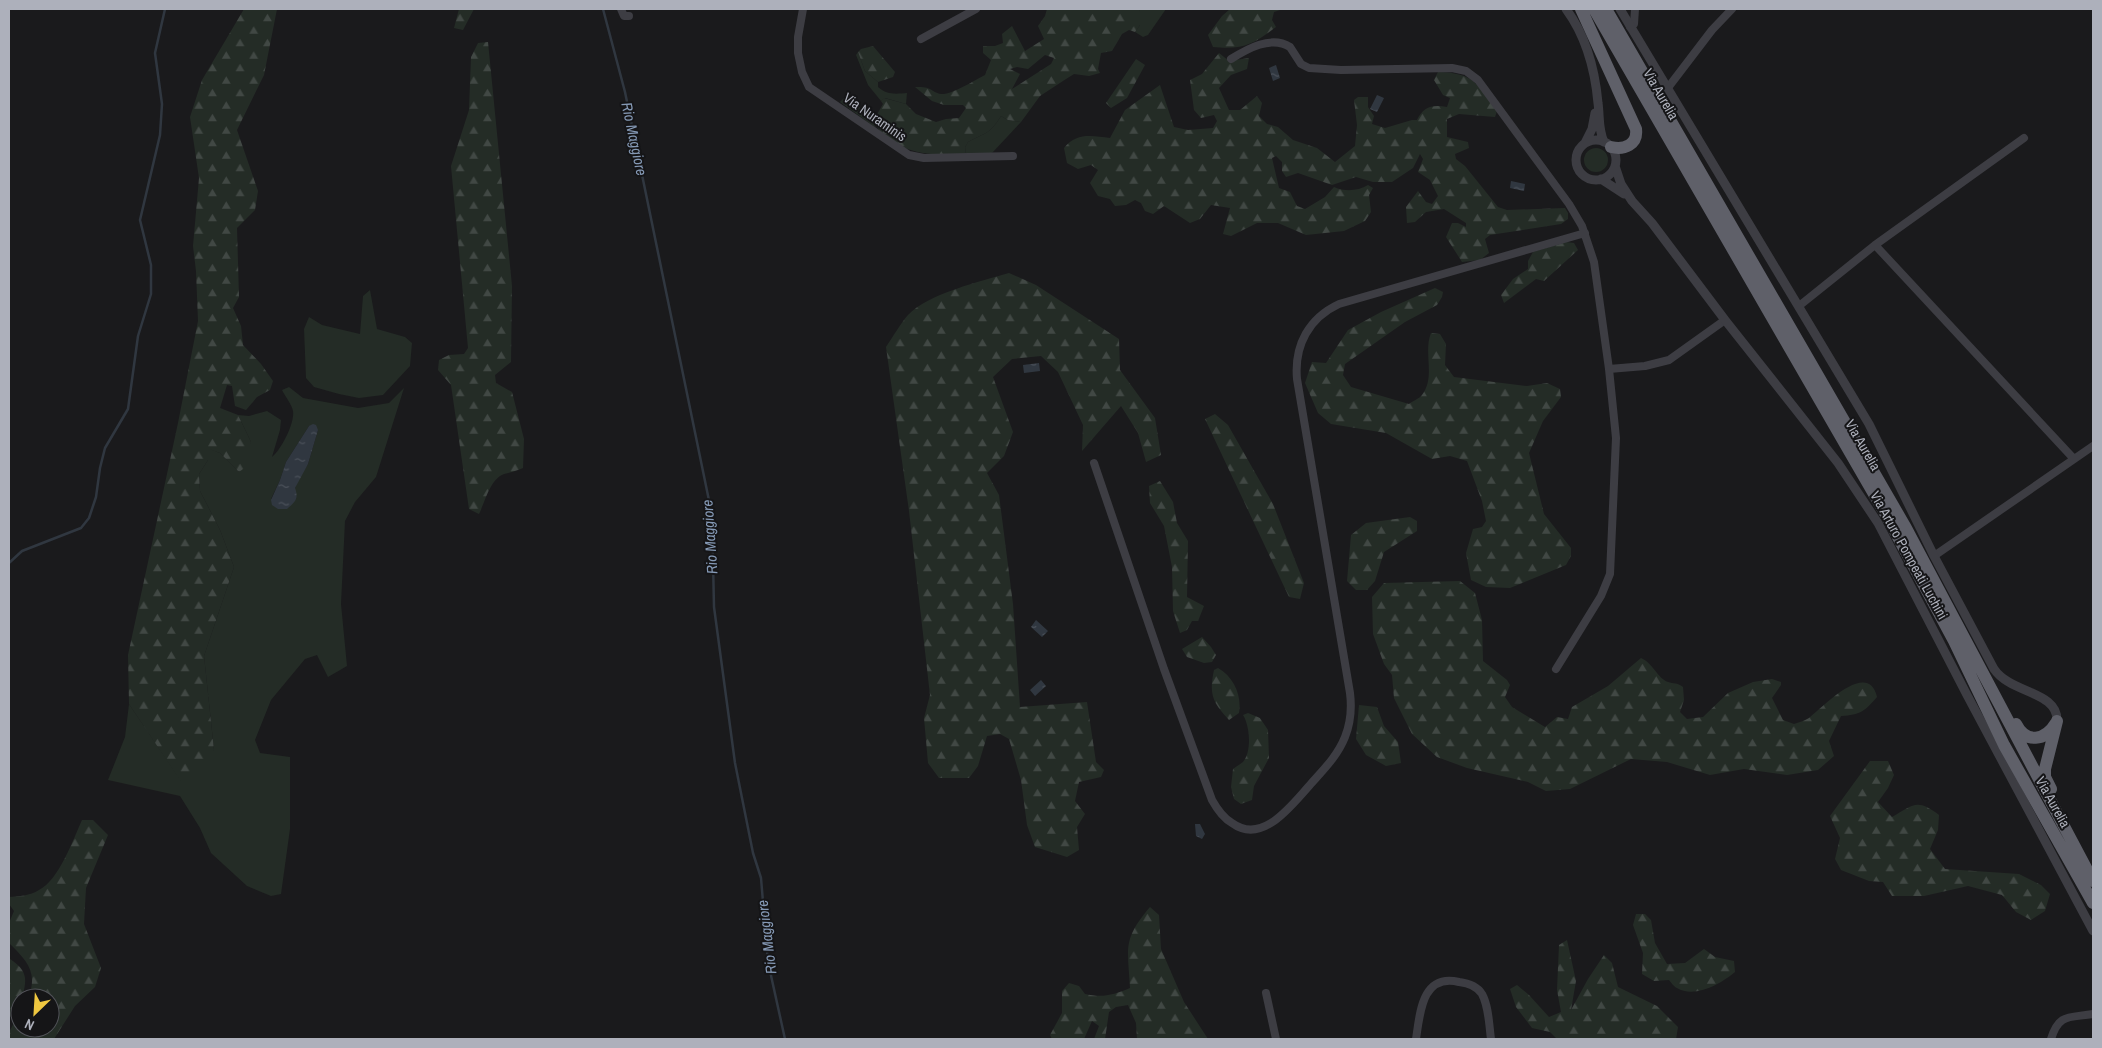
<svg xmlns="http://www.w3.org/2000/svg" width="2102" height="1048" viewBox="0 0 2102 1048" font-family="'Archivo Narrow',sans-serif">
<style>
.green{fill:#242c26;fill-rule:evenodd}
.forest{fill:url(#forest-firs);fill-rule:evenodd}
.water{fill:url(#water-ripples)}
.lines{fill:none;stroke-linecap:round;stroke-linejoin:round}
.stream{stroke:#303740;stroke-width:2.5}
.minor{stroke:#3d3d43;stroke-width:8}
.tertiary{stroke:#3d3d43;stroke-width:9}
.trunk{stroke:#5f6069;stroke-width:12}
.labels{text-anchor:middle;stroke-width:4;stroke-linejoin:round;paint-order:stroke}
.street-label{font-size:14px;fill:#adb0bb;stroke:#151517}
.water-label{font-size:15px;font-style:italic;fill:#8599b5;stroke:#151517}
</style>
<defs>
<pattern id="forest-firs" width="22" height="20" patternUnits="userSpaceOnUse" patternTransform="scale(1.25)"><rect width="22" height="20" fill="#242c26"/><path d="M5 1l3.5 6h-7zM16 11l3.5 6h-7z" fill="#414844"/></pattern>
<pattern id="water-ripples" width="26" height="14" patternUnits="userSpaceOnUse" patternTransform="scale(1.25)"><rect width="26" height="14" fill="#303740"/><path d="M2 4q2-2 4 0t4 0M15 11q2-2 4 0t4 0" fill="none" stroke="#4b515a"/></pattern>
</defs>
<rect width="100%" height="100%" fill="#1a1a1c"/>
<path class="green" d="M 1139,9 L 1166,9 L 1148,35 L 1143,37 L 1135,32 L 1140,25 Z
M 858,52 L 865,71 L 878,82 L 878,87 C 887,95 895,94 907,93 L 906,104 L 885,98 L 881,101 L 868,85 L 856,55 Z
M 844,98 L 853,99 L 864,113 L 871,115 L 876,128 L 840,102 Z
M 1001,116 L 1008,120 L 1021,122 L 993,152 L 989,155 L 966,155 L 965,147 L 968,142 C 986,132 989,135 1001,116 Z
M1584 160a12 12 0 1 1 24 0a12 12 0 1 1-24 0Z
M 370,290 L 377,329 L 405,337 L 412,343 L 410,366 L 383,395 L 359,398 L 339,394 L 314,387 L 306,378 L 304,329 L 309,317 L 322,325 L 360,334 L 363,296 Z
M 289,387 L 303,398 L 358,408 L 389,403 L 404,388 L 376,477 L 355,502 L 345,521 L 341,604 L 347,666 L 328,677 L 317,655 L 305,659 L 271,700 L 255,740 L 260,753 L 290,757 L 290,829 L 281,894 L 271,896 L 247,886 L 211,853 L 200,828 L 180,796 L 108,780 L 125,737 L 129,704 L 182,782 L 214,750 L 204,656 L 234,567 L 220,530 L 200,491 L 199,474 L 208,460 L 208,448 L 220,453 L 239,472 L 251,442 L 238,415 L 249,416 L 267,411 L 281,420 L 280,430 L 272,457 C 281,450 295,423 293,411 C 292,405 285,396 282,390 ZM 309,426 L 318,430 L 308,464 L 299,477 L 295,488 L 271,499 L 280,480 L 286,462 Z"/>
<path class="forest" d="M 244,9 L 277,9 L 264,75 L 237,130 L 258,191 L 255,210 L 237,228 L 239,297 L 233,308 L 241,326 L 243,345 L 261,364 L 273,381 L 270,390 L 257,397 L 246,410 L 235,406 L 232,386 L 227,385 L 220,408 L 238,415 L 251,442 L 247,466 L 239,472 L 220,453 L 209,449 L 208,460 L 199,474 L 200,491 L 220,530 L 234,567 L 204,656 L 214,750 L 206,772 L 182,783 L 129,704 L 128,655 L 178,423 L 198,321 L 196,271 L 193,246 L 199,178 L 190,117 L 202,80 Z
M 459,9 L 474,9 L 463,30 L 454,28 Z
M 1047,9 L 1139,9 L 1139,11 L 1143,14 L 1140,25 L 1135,32 L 1129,30 L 1122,34 L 1112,51 L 1101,53 L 1098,69 L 1100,73 L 1089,76 L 1074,74 L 1066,79 L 1040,96 L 1021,122 L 1008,120 L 1001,116 C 989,135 986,132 968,142 L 965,147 L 966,155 C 930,156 886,154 871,115 L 876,116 L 883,104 L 881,101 L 884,98 L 906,104 L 916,114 L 936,122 L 946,119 L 959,118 L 966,108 L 963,105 L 944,105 L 932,101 L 915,87 C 932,86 931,92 941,94 C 952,95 975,80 985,75 L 991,60 L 983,53 L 983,46 L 995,46 L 1003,43 L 1002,34 L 1012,26 L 1025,51 L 1044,39 L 1038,26 L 1045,16 ZM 1045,55 L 1054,58 L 1051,64 L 1012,89 L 1020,74 L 1010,69 L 1017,67 L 1028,69 Z
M 1230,9 L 1283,9 L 1274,12 L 1272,20 L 1276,27 C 1253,45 1242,50 1213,47 L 1208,35 L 1222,16 Z
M 488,42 L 512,286 L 511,362 L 495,375 L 496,383 L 512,392 L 524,439 L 523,468 C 517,471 511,472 504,474 C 490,479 485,502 479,514 L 469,509 L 451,385 L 438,370 L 439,360 L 449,355 L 464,354 L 468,348 L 451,166 L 469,110 L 471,57 L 478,43 Z
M 873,46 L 895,72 L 893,77 L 878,82 L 865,71 L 858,52 L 861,49 Z
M 1219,53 L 1229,61 L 1249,58 L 1247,69 L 1231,75 L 1219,88 L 1229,110 L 1240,110 L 1257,96 L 1262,103 L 1259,116 L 1267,124 L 1278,127 L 1293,140 L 1317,148 L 1335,162 L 1355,146 L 1357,125 L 1354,100 L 1358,97 L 1368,97 L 1368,107 L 1374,116 L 1372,124 L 1385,128 L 1412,120 L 1417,120 C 1423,107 1432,104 1447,107 L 1450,98 L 1443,95 L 1434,80 L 1438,72 C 1475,73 1477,84 1497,111 L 1495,117 L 1459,114 L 1447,119 L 1447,137 L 1468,142 L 1469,148 L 1455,154 L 1456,159 L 1465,166 L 1498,207 L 1507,210 L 1565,208 L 1568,213 L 1568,219 L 1561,224 L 1490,235 L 1485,239 L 1489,253 L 1480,260 L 1462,262 L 1446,237 L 1452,223 L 1458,223 L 1466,227 L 1466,223 L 1444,209 L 1426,212 L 1415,222 L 1407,223 L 1406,207 L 1418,191 L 1426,202 L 1432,204 L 1438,196 L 1430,180 L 1418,172 L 1423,159 L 1420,154 L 1413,168 L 1392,182 L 1373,182 L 1356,177 L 1332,185 L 1298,173 L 1286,177 L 1282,171 L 1282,162 L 1276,156 L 1272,158 L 1279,188 L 1290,192 L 1297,206 L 1305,209 L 1325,197 L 1334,187 C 1345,192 1358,191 1368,185 L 1373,188 L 1369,195 L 1371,212 L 1365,221 L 1344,231 L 1306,235 L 1278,223 L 1257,223 L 1231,236 L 1223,234 L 1230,208 L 1211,205 L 1200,219 L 1190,223 L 1164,206 L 1153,214 L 1145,211 L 1141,203 L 1135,200 L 1126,205 L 1115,206 L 1110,199 L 1098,196 L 1090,183 L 1098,170 L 1091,165 L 1078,169 L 1067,163 L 1064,148 C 1077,132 1092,136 1110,138 L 1125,110 L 1160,85 L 1174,127 L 1188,130 L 1213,128 L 1217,121 L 1214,115 L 1201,118 L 1194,110 L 1190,80 L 1202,74 Z
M 1136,59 L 1145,65 L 1127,98 L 1111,108 L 1106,103 Z
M 1566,242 L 1574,243 L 1578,250 L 1544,281 L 1536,279 L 1504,303 L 1501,295 L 1513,279 L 1528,269 L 1528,261 L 1533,252 Z
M 1009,273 L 1036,285 L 1119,339 L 1120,370 L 1155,418 L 1161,455 L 1146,462 L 1138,433 L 1121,406 L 1082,451 L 1083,425 L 1058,372 L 1041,356 L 1012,359 L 993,377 L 1013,432 L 1004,456 L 987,473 L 999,495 L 1013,604 L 1020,707 L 1087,702 L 1096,762 L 1104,770 L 1101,777 L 1079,782 L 1075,801 L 1085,814 L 1077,827 L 1079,850 L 1067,857 L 1035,847 L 1027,825 L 1021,780 L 1009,739 L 1000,734 L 987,736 L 978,766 L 969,778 L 939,778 L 928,763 L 924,718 L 930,695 L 909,511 L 886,347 C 893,337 900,324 908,315 C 927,294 982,281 1009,273 Z
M 1435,288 L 1443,292 L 1442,297 L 1437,305 L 1405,322 L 1345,364 L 1343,375 L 1351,387 L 1409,404 C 1412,401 1419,399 1422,395 C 1436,377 1423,353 1431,333 L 1440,334 L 1446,344 L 1445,365 L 1454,377 L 1527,386 L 1547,383 L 1560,389 L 1561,397 L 1543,421 L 1529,453 L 1544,514 L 1571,548 L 1571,556 L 1566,565 L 1510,588 L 1486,587 L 1471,580 L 1466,553 L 1473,529 L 1482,527 L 1486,521 L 1482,501 L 1467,461 L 1450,456 L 1432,459 L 1386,433 L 1331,424 L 1318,413 L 1305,383 L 1312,362 L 1326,363 L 1348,330 L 1381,312 Z
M 1215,414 L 1228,425 L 1273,504 L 1304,583 L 1300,599 L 1289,597 L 1205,419 Z
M 1160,481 L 1173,502 L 1177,523 L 1188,541 L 1187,597 L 1204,606 L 1198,621 L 1192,621 L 1187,630 L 1180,633 L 1173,611 L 1172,567 L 1164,526 L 1150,503 L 1149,486 Z
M 1410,517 L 1417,521 L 1417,531 L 1384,552 L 1375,581 L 1367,590 L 1356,590 L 1347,581 L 1351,535 L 1366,523 Z
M 1460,581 L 1475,593 L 1482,620 L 1483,661 L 1507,680 L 1510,685 L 1505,697 L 1512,707 L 1545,727 L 1557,717 L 1568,719 L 1572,707 L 1608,686 L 1641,658 C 1654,664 1657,678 1668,682 C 1673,684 1677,682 1683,687 L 1684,700 L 1680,712 L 1687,719 L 1703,717 L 1728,693 L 1753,682 L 1772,679 L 1781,682 L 1781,685 L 1772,698 L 1783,720 L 1794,724 C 1799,722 1804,721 1809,718 C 1823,707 1868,659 1877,697 C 1865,711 1860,715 1841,716 L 1829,741 L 1834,756 L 1818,770 L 1787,775 L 1744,769 L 1710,775 L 1667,762 L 1631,759 L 1570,789 L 1546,791 L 1528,782 L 1467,768 L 1437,757 L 1412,734 L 1394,698 L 1392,675 L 1384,664 L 1373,634 L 1372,597 L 1384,583 Z
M 1202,637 L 1211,647 L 1216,655 L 1212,662 L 1204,663 L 1187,657 L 1182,649 Z
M 1218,668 C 1234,677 1242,696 1239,713 L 1229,720 C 1212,702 1209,694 1214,670 Z
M 1359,705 L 1377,707 L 1384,726 L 1398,742 L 1401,763 L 1386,766 L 1366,755 L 1356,739 Z
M 1248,713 L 1260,718 L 1268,730 L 1269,758 L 1254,786 L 1252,800 L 1241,804 L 1234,799 L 1231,787 L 1233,769 C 1236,767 1240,764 1243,762 C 1252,751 1250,726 1243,715 Z
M 1870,761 L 1888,761 L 1894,775 L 1888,788 L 1878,802 L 1892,817 C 1914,805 1916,798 1939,815 L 1938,830 L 1930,849 L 1945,869 L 2019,874 L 2041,885 L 2050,894 L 2045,911 L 2031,920 L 2016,912 L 2002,895 L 1968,886 L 1924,896 L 1892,896 L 1883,882 L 1869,881 L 1841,870 L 1835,859 L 1840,838 L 1830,816 Z
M 82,820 L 93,820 L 108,835 L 86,888 L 84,924 L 101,968 L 95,987 L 75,1006 L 54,1039 L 9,1039 L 9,1032 L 20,1012 L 20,1028 L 50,1028 L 50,998 L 28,998 C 39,972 26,960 9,943 L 9,923 L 14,911 L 9,904 L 9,897 C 19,896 30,896 39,890 C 59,880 73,840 82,820 Z
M 1150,907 L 1159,915 L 1161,949 L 1184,1002 L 1208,1039 L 1137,1039 L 1136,1023 L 1128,1005 L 1116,1007 L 1109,1012 L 1105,1039 L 1094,1039 L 1099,1026 L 1092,1021 L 1084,1039 L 1052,1039 L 1050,1035 L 1062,1013 L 1062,991 L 1069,983 L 1079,986 L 1085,994 C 1102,998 1114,995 1130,988 C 1128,948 1122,940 1150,907 Z
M 1636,914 L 1645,914 L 1651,920 L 1655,943 L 1667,964 L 1685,963 L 1704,949 L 1715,957 L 1734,961 L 1735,972 C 1722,983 1695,999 1677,988 C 1674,987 1671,982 1669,980 L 1654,981 L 1642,974 L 1643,953 L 1633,925 Z
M 1567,940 L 1576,981 L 1571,1010 L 1588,979 L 1604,955 L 1612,963 L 1618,987 L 1657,1006 L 1678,1027 L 1676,1039 L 1557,1039 L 1550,1032 L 1532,1028 L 1516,1007 L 1510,989 L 1517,985 L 1529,995 L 1549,1017 L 1561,1012 L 1557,990 L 1559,945 Z
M 10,959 C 28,971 27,979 22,998 L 20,998 L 20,1002 L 9,1019 Z"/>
<path class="water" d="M 1276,65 L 1280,78 L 1273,81 L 1269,68 Z
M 1377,95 L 1384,98 L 1377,112 L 1370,109 Z
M 1511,181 L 1525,184 L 1524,191 L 1510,188 Z
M 1039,363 L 1040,371 L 1024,373 L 1023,365 Z
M 313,424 L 316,425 L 318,430 L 308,464 L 295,488 C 299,499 295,502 287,509 L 278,509 L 272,505 L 271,500 L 280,480 L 286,462 L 309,426 Z
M 1036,620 L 1048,631 L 1042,637 L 1031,627 Z
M 1041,680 L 1046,686 L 1035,696 L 1030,690 Z
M 1195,824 L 1200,824 L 1205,834 L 1202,839 L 1196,836 Z"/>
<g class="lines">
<path class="stream" d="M 603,9 L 625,92 L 712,515 L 714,607 L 735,763 L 753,853 L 761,878 L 768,962 L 785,1039
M 9,563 L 22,551 L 81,528 L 89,518 L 96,497 L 100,468 L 105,448 L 128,409 L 138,336 L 151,294 L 151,265 L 140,220 L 160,135 L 162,104 L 155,53 L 165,9"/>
<path class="minor" d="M 621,9 L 624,16 L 629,16
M 803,9 L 798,37 L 798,53 L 802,72 L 809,87 L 909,155 L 924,158 L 1013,156
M 1630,27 L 1634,24 L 1635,9
M 921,39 L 976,9
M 1231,59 C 1247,49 1271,35 1290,47 L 1301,64 L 1309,68 L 1341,70 L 1452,68 L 1466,71 L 1478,80 L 1569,204 L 1582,226 L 1594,262 L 1609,369 L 1616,438 L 1610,574 L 1601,596 L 1556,669
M 1667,89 L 1712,30 L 1732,9
M 1875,245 L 2074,459
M 1799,306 L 1875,245 L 2024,138
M 1609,369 L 1645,366 L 1669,360 L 1725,320
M 1094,463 L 1164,669 L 1212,800 C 1217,809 1223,818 1232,823 C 1262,845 1290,807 1309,786 C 1322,771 1337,757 1345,737 C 1351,722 1352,709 1350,693 L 1297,379 C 1294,345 1309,318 1339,304 L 1585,233
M 1934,556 L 2093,446
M 1266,993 L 1276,1039
M 1416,1039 C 1420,1013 1422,973 1459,982 C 1468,983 1477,986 1482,994 C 1489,1007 1489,1025 1491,1039
M 2051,1039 C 2059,1013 2069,1018 2093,1014"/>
<path class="tertiary" d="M 1566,9 C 1586,36 1595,70 1598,103 C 1600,117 1598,129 1604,142
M 1620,9 L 1869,424 L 1934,556 L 1994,669 C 2011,694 2058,691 2057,721
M1576 160a20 20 0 1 1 40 0a20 20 0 1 1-40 0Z
M 1585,143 L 1592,129 L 1595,113
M 1615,166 L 1621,184 L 1632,201 L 1652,223 L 1725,320 L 1838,463 L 1878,523 L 1967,695 L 2093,931
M 1601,179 L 1624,194"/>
<path class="trunk" d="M 1581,9 L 1636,129 C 1638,145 1624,150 1611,147
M 1594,9 L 1885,513 L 1954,641 L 2004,745 L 2093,903
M 1606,9 L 1906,528 L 2093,881
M 2016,724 C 2026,744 2045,741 2056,723
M 2051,789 L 2045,777 L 2045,769 L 2057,721"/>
</g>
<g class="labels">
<g class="street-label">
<text transform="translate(1661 94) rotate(60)" y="5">Via Aurelia</text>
<text transform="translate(875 117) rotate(35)" y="5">Via Nuraminis</text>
<text transform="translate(1863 445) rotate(60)" y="5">Via Aurelia</text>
<text transform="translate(1909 555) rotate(61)" y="5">Via Arturo Pompeati Luchini</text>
<text transform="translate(2053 802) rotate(61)" y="5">Via Aurelia</text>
</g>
<g class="water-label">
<text transform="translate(634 139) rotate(78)" y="5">Rio Maggiore</text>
<text transform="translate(710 537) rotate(-94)" y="5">Rio Maggiore</text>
<text transform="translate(767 937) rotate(-97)" y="5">Rio Maggiore</text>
</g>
</g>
<rect width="2102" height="1048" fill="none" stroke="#adb0bb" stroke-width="20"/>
<g transform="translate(35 1013) rotate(205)"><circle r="24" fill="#151517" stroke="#525359"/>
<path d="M0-4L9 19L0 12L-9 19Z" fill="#efc740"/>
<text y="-8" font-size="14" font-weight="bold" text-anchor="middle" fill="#adb0bb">N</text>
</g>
</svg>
